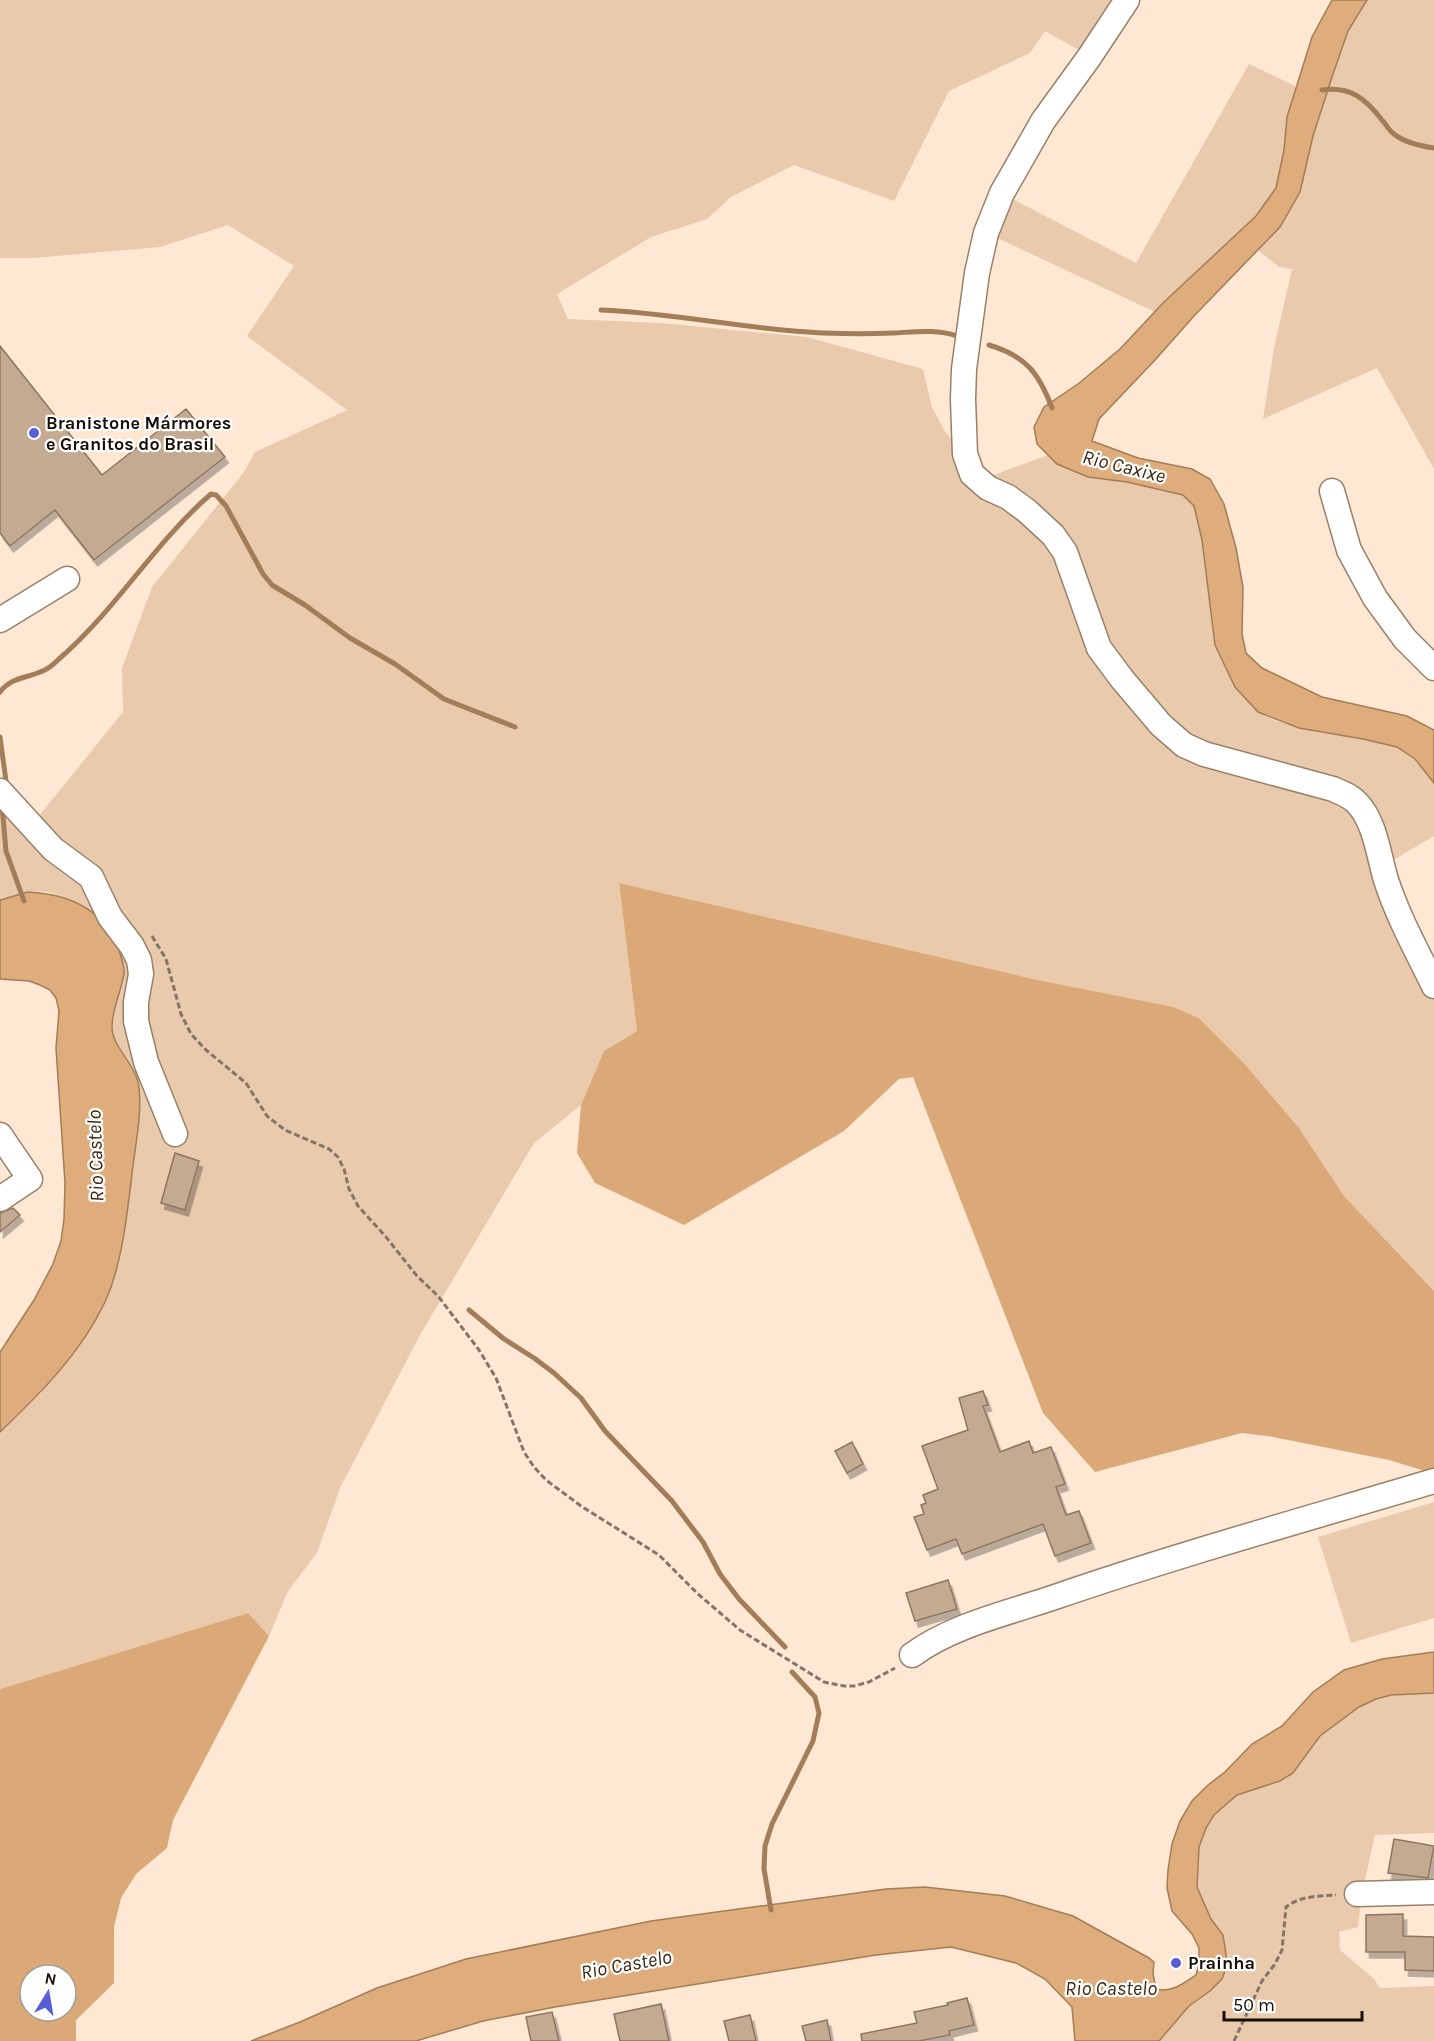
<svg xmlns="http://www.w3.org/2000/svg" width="1434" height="2041" viewBox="0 0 1434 2041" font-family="Karla,sans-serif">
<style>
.green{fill:#e9caad}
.forest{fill:#dba977;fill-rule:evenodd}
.water{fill:#dfac7b;stroke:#a37d58;stroke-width:1.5}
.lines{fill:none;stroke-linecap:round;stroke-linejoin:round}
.stream{stroke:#a37d58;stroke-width:5}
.building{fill:#c4aa91;stroke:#8e755e;stroke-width:1.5;filter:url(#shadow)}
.minor-casing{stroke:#998068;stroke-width:27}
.path{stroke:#847566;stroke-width:3;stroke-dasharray:6 3;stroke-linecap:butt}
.minor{stroke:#fff;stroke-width:24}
.poi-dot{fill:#565fd6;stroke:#fff;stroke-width:2}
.labels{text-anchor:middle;stroke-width:4.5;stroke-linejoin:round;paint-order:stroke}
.poi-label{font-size:18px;font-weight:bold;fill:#170e06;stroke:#fff;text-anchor:start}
.water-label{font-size:20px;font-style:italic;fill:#3c2710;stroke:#fff}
</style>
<defs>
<filter id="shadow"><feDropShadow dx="3.5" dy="6" stdDeviation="0" flood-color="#0004"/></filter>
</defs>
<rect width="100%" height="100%" fill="#fee8d3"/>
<path class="green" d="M 0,0 L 1120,0 L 1088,55 L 1045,31 L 1030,53 L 949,91 L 894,201 L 794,165 L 731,197 L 707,219 L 651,237 L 557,294 L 568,319 L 661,323 L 807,337 L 923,369 L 932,407 L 944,430 L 955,444 L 967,485 L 1048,455 L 1088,477 L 1127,482 L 1183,495 L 1194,506 L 1202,540 L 1215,645 L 1235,687 L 1258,712 L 1274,720 L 1299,728 L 1363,739 L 1397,747 L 1415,759 L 1434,783 L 1434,836 L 1380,868 L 1434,993 L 1434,1291 L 1344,1196 L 1299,1128 L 1243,1062 L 1199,1018 L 1174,1007 L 1038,980 L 619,883 L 637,1031 L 604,1051 L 581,1105 L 534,1143 L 420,1335 L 340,1488 L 317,1553 L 288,1591 L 269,1636 L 248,1613 L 0,1689 L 0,1432 L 41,1393 L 113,1279 L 122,1243 L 139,1118 L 134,1068 L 116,1043 L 112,1028 L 116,1002 L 98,916 C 79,902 52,888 27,892 C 18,894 9,898 0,900 L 0,804 L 34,822 L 123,712 L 122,668 L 152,587 L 244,472 L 255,452 L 347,410 L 247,336 L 294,266 L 228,225 L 160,247 L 33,258 L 0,258 Z
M 1367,0 L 1434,0 L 1434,469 L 1377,368 L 1263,419 L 1274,348 L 1292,269 L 1279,267 L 1258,250 L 1280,227 L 1300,192 L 1313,136 L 1332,77 L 1348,31 Z
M 1249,64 L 1297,87 L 1287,117 L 1284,150 L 1276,188 L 1256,216 L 1155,312 L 993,236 L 1007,196 L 1136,263 Z
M 1434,1502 L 1434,1618 L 1351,1643 L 1318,1537 Z
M 1413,1693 L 1434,1693 L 1434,1833 L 1375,1835 L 1362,1893 L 1358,1927 L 1339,1932 L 1340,1950 L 1374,1979 L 1380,1988 L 1434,1986 L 1434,2041 L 1159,2041 L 1189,2006 L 1210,1991 L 1222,1979 L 1226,1968 L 1223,1935 L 1211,1919 L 1197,1887 L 1199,1847 L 1206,1828 L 1214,1815 L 1237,1795 L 1280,1782 L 1293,1773 L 1320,1736 L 1359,1707 L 1376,1699 L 1391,1695 Z"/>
<path class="forest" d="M 619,883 L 1038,980 L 1174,1007 L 1199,1018 L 1243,1062 L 1299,1128 L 1344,1196 L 1434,1291 L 1434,1470 L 1425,1471 L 1389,1460 L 1273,1437 L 1242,1433 L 1095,1472 L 1043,1413 L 913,1077 L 899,1079 L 844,1131 L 684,1225 L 595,1183 L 577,1153 L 581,1105 L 604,1051 L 637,1031 Z
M 248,1613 L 269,1636 L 173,1820 L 167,1848 L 136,1874 L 121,1898 L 114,1927 L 114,1983 L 76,2020 L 76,2041 L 0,2041 L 0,1689 ZM 30,1975 L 66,1975 L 66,2011 L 30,2011 Z"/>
<path class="water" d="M 1332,0 L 1367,0 L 1348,31 L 1332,77 L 1313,136 L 1300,192 L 1280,227 L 1194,316 L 1155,360 L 1099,419 L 1092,441 L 1138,458 L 1192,469 L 1210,479 L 1224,504 L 1236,548 L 1243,587 L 1242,634 L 1246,653 L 1262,668 L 1322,697 L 1407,716 L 1434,730 L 1434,783 L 1415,759 L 1397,747 L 1363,739 L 1299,728 L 1258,712 L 1235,687 L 1215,645 L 1202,540 L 1194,506 L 1183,495 L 1127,482 L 1088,477 L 1057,464 L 1037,444 L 1034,427 L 1044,407 L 1078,384 L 1120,349 L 1163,303 L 1256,216 L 1276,188 L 1284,150 L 1287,117 L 1312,37 Z
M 28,892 C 68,894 103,908 118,948 C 121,956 125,966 124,974 C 121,992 112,1009 112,1027 C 112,1048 137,1064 139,1088 C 142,1116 135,1146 132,1174 C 127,1215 122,1265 105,1302 C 81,1353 40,1394 0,1432 L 0,1352 L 34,1300 L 53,1264 L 61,1241 L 64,1219 L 65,1183 L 56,1048 L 59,1011 L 56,998 L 50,990 L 40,985 L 29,981 L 0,979 L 0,900 Z
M 1434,1652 L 1434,1693 L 1391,1695 L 1376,1699 L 1359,1707 L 1320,1736 L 1293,1773 L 1280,1781 L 1237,1795 L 1214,1815 L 1206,1828 L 1199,1847 L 1197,1887 L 1211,1919 L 1223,1935 L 1226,1954 L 1226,1968 L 1222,1979 L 1210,1991 L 1189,2006 L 1159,2041 L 1075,2041 L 1072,2007 L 1045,1979 L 1016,1963 L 951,1947 L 876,1955 L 555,2007 L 483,2021 L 416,2041 L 251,2041 L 300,2022 L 377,1988 L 466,1959 L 651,1921 L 886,1889 L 925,1887 L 1005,1896 L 1073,1916 L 1149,1958 L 1154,1962 L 1153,1974 L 1156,1989 C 1171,1993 1183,1984 1196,1975 L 1199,1964 L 1199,1948 L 1192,1934 L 1172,1911 L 1167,1888 L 1168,1870 L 1172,1844 L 1180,1821 L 1192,1801 L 1208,1785 L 1225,1772 L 1252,1744 L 1282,1726 L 1313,1692 L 1344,1670 L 1382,1659 Z"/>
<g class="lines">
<path class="stream" d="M 1322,90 C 1350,86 1365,98 1382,120 C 1386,124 1389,131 1394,134 C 1405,143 1420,146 1434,148
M 601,310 C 676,313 749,330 824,333 C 847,334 871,334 893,333 C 915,332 936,329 957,336
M 989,345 C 1026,356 1039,373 1052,408
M 0,692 C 10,678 26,678 40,672 C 47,670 54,664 59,659 C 116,610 154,543 211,494 L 216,495 L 226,506 L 263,574 L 272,585 L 305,605 L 350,638 L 395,664 L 444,699 L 515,727
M 0,737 L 6,781
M 2,805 L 6,851 L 24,901
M 469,1310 L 504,1339 L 534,1358 L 554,1373 L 581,1398 L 605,1431 L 672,1501 L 703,1542 L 720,1574 L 739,1599 L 785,1647
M 771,1910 L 764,1869 L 765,1846 L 772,1824 L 813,1741 L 819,1713 L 815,1697 L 792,1672"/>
</g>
<path class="building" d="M 0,346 L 102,475 L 186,409 L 225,457 L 94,560 L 55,510 L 10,546 L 0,533 Z
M 175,1153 L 199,1161 L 185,1210 L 161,1203 Z
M 13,1208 L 20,1215 L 0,1232 L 0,1213 Z
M 983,1391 L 988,1405 L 983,1406 L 1000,1452 L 1029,1441 L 1033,1453 L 1051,1447 L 1065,1484 L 1056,1487 L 1066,1515 L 1079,1511 L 1091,1543 L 1055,1556 L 1043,1524 L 962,1554 L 956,1539 L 927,1550 L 914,1517 L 924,1514 L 921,1505 L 926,1503 L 923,1495 L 938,1489 L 922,1446 L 968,1430 L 959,1398 Z
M 852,1442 L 863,1464 L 847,1473 L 835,1451 Z
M 948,1580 L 957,1609 L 915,1621 L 906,1593 Z
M 1394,1839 L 1434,1846 L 1428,1878 L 1388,1873 Z
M 1403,1914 L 1403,1936 L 1434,1937 L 1434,1971 L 1405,1970 L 1405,1952 L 1366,1952 L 1366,1915 Z
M 967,1998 L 974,2025 L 949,2031 L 950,2035 L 919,2041 L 862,2041 L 861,2034 L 917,2023 L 914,2012 L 948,2005 L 947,2003 Z
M 661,2004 L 669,2041 L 620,2041 L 614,2014 Z
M 552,2012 L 559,2041 L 531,2041 L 526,2017 Z
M 750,2015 L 756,2041 L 729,2041 L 724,2021 Z
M 827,2020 L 831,2041 L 806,2041 L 802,2026 Z"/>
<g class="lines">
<defs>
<path id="minor" d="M 1127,0 L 1090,56 L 1043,121 L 1002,193 L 986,233 L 977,273 L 964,369 L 963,399 L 965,454 L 972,474 L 988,488 L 1008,497 L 1027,511 L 1053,535 L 1065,552 L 1099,648 L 1122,679 L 1161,725 L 1184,745 L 1204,754 L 1333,789 C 1342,793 1351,796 1357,803 C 1375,821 1379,857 1386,880 C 1398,917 1417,951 1434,986
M 1332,491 L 1349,550 L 1375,598 L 1405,639 L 1434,668
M 0,620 L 67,579
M 0,791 L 53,849 L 91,877 L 110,917 L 132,946 L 139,960 L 141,974 L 136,1002 L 136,1021 L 146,1062 L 175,1134
M 0,1135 L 30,1179 L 0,1199
M 912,1655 C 953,1625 1008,1613 1055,1597 C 1180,1554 1307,1519 1434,1481
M 1357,1894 L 1434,1892"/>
</defs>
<use href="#minor" class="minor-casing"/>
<path class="path" d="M 152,936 L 166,959 L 181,1014 L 191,1034 L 206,1050 L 246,1083 L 267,1116 L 285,1130 L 329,1149 L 338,1157 L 344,1169 L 349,1189 L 358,1206 L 386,1237 L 417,1276 L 438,1296 L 479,1350 L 496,1378 L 524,1452 L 534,1467 L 546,1480 L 581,1506 L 659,1555 L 698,1594 L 740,1630 L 824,1682 L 844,1686 L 854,1686 L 869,1682 L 895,1668
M 1234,2041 L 1262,1981 L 1275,1964 L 1282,1950 L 1286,1907 C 1300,1896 1318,1896 1336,1895"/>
<use href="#minor" class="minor"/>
</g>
<g class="poi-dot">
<circle cx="34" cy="433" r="6"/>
<circle cx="1176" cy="1963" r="6"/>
</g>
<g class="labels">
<g class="poi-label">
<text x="46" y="429">Branistone Mármores<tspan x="46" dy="21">e Granitos do Brasil</tspan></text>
<text x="1188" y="1969">Prainha</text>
</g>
<g class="water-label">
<text transform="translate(1124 466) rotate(14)" y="7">Rio Caxixe</text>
<text transform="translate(95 1156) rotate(-92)" y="7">Rio Castelo</text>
<text transform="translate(626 1964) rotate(-10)" y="7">Rio Castelo</text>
<text x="1111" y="1995">Rio Castelo</text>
</g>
</g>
<g transform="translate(48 1993) rotate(11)"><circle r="28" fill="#ffffff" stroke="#a29f9b" stroke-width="1.5"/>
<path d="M0-4.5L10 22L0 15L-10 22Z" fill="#565fd6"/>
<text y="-9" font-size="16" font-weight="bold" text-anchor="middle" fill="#170e06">N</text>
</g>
<path d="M1224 2011v9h138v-9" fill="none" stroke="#170e06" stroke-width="3"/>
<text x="1233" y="2011" font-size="18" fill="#170e06" stroke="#ffffff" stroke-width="4.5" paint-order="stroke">50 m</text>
</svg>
